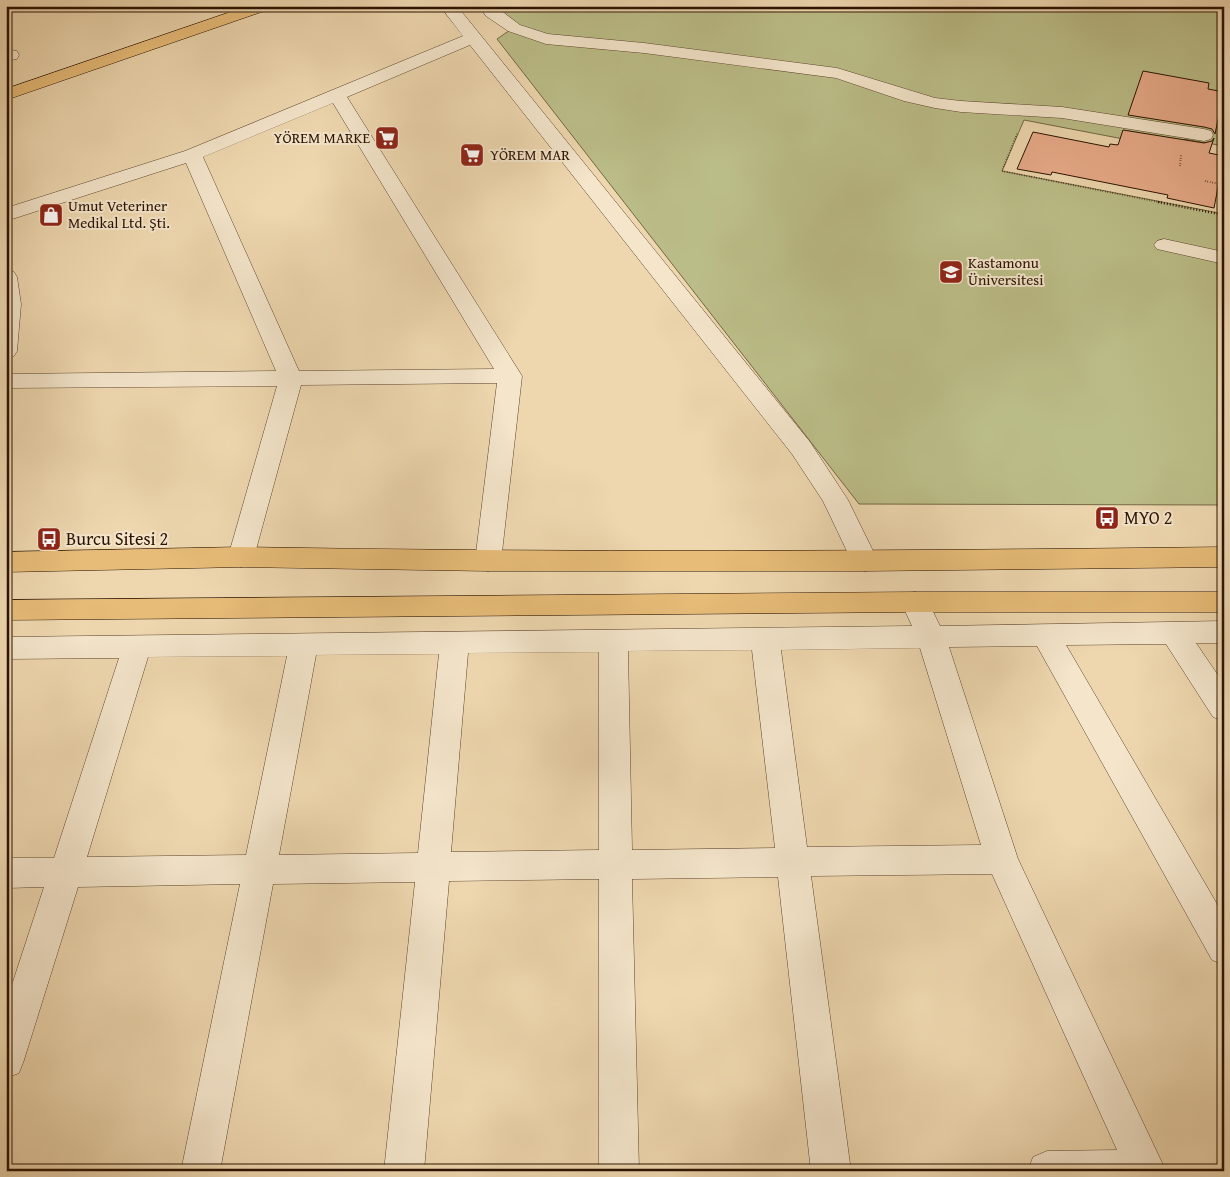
<svg xmlns="http://www.w3.org/2000/svg" width="1230" height="1177" viewBox="0 0 1230 1177" font-family="'Gentium Book Plus',serif">
<style>
.green{fill:#bbbd88;stroke:#736844}
.building{fill:#e8ab8a;stroke:#2b1300}
.lines{fill:none;stroke-linecap:round;stroke-linejoin:round}
.minor-casing{stroke:#5c442c;stroke-width:1}
.major-casing{stroke:#2b1300;stroke-width:1}
.path-far1{stroke:#2b1300;stroke-width:2;stroke-dasharray:0.5 2;stroke-linecap:butt}
.path{stroke:#2b1300;stroke-width:2.5;stroke-dasharray:1 2;stroke-linecap:butt}
.minor{fill:#f4e5cb;fill-rule:evenodd}
.major{fill:#e7bc78;fill-rule:evenodd}
.labels{text-anchor:middle;stroke-width:4;stroke-linejoin:round;paint-order:stroke}
.far-poi-label{font-size:15px;fill:#2b1300;stroke:#f4e5cb;text-anchor:start}
.poi-label{font-size:18px;fill:#2b1300;stroke:#f4e5cb;text-anchor:start}
</style>
<rect width="100%" height="100%" fill="#eed7af"/>
<filter id="stains"><feTurbulence type="fractalNoise" baseFrequency=".004" numOctaves="4"/><feColorMatrix values="0 0 0 0 .2 0 0 0 0 .09 0 0 0 0 .02 0 0 0 .5 -.17"/></filter>
<radialGradient id="worn" r=".72"><stop offset=".6" stop-color="#630" stop-opacity="0"/><stop offset="1" stop-color="#630" stop-opacity=".3"/></radialGradient>
<path class="green" d="M 487,6 L 914,6 L 926,11 L 999,6 L 1224,6 L 1224,146 L 1184,139 L 1181,150 L 1024,120 L 1002,171 L 1224,214 L 1224,505 L 859,504 L 497,39 L 513,28 Z"/>
<path class="building" d="M 1143,71 L 1209,83 L 1208,89 L 1224,92 L 1215,134 L 1212,129 L 1204,127 L 1128,115 Z
M 1123,130 L 1204,143 L 1212,141 L 1214,138 L 1209,153 L 1224,156 L 1214,208 L 1167,198 L 1168,195 L 1052,172 L 1051,175 L 1017,169 L 1033,132 L 1109,147 L 1110,144 L 1118,145 Z"/>
<g class="lines">
<defs>
<path id="minor" d="M 440,6 L 457,6 L 810,442 L 848,500 L 878,561 L 875,568 L 865,571 L 855,568 L 823,501 L 792,454 L 470,45 L 347,97 L 522,376 L 501,561 L 498,568 L 488,571 L 478,568 L 475,561 L 497,383 L 301,385 L 254,557 L 251,564 L 241,567 L 231,564 L 228,557 L 277,386 L 6,388 L 6,374 L 276,371 L 186,163 L 6,221 L 6,208 L 185,151 L 463,36 ZM 333,103 L 494,369 L 299,371 L 203,157 Z
M 479,6 L 495,6 L 520,25 L 548,34 L 644,43 L 837,68 L 935,98 L 961,101 L 1062,107 L 1204,129 L 1211,131 L 1213,135 L 1211,139 L 1204,141 L 1062,118 L 961,112 L 935,108 L 904,101 L 836,78 L 644,53 L 546,44 L 508,31 L 486,16 Z
M 11,50 L 17,51 L 19,55 L 17,59 L 6,61 L 6,51 Z
M 1164,239 L 1224,252 L 1224,264 L 1157,249 L 1154,245 L 1157,241 Z
M 6,271 L 14,272 L 17,277 L 21,304 L 17,351 L 14,356 L 6,358 Z
M 915,592 L 925,595 L 940,626 L 1224,621 L 1224,643 L 1196,643 L 1224,684 L 1224,721 L 1213,717 L 1166,644 L 1066,645 L 1224,916 L 1224,965 L 1212,960 L 1037,646 L 949,647 L 1018,859 L 1166,1171 L 1028,1171 L 1033,1157 L 1047,1151 L 1117,1150 L 992,874 L 811,876 L 851,1171 L 811,1171 L 778,877 L 632,879 L 639,1171 L 599,1171 L 599,879 L 449,881 L 424,1171 L 384,1171 L 415,882 L 273,884 L 220,1171 L 181,1171 L 240,884 L 78,887 L 24,1060 L 19,1073 L 6,1078 L 6,1003 L 44,887 L 6,888 L 6,858 L 54,858 L 119,658 L 6,659 L 6,637 L 912,626 L 901,602 L 905,595 ZM 920,648 L 981,845 L 807,847 L 781,650 ZM 752,650 L 775,848 L 632,850 L 628,651 ZM 599,652 L 599,850 L 451,852 L 468,653 ZM 439,654 L 418,853 L 279,855 L 316,655 ZM 287,656 L 246,855 L 87,857 L 148,657 Z"/>
<path id="major" d="M 248,6 L 272,6 L 270,9 L 6,100 L 6,89 Z
M 241,547 C 569,553 896,551 1224,547 L 1224,567 L 865,571 L 488,571 L 241,567 L 6,572 L 6,552 Z
M 915,592 L 1224,592 L 1224,612 L 915,612 L 6,620 L 6,600 Z"/>
</defs>
<use href="#minor" class="minor-casing"/>
<use href="#major" class="major-casing"/>
<path class="path-far1" d="M 1222,107 L 1224,108
M 1017,134 L 1002,171 L 1164,203
M 1180,166 L 1181,155
M 1205,181 L 1224,185"/>
<path class="path" d="M 1158,202 L 1224,215"/>
<use href="#minor" class="minor"/>
<use href="#major" class="major"/>
</g>
<defs>
<symbol id="supermarket-square" viewBox="-11 -11 22 22"><rect x="-9" y="-9" width="18" height="18" rx="4" fill="#8f2418" stroke="#f4e5cb"/><path d="M-6-5.5h2.5l.6 2H6L4.5 2H-2.5L-4.4-4H-6ZM-1.5 3.2a1.3 1.3 0 1 0 .1 0ZM3 3.2a1.3 1.3 0 1 0 .1 0Z" fill="#fff"/></symbol>
<symbol id="shop-square" viewBox="-11 -11 22 22"><rect x="-9" y="-9" width="18" height="18" rx="4" fill="#8f2418" stroke="#f4e5cb"/><path d="M-5-2.5h2.3a2.7 3.5 0 0 1 5.4 0H5L5.5 6h-11ZM-1.5-2.5h3a1.5 2.3 0 0 0-3 0Z" fill="#fff"/></symbol>
<symbol id="university-square" viewBox="-11 -11 22 22"><rect x="-9" y="-9" width="18" height="18" rx="4" fill="#8f2418" stroke="#f4e5cb"/><path d="M0-5L7-2L0 1L-7-2ZM-4 1L0 2.5L4 1V4Q0 6-4 4Z" fill="#fff"/></symbol>
<symbol id="bus-square" viewBox="-11 -11 22 22"><rect x="-9" y="-9" width="18" height="18" rx="4" fill="#8f2418" stroke="#f4e5cb"/><path d="M-5-6H5V4H4V6H2V4H-2V6H-4V4H-5ZM-3.5-4V0h7V-4ZM-3.5 1.2v1.5H-2V1.2ZM2 1.2v1.5H3.5V1.2Z" fill="#fff"/></symbol>
</defs>
<g fill-rule="evenodd">
<use href="#supermarket-square" x="373" y="124" width="28" height="28"/>
<use href="#supermarket-square" x="458" y="141" width="28" height="28"/>
<use href="#shop-square" x="37" y="201" width="28" height="28"/>
<use href="#university-square" x="937" y="258" width="28" height="28"/>
<use href="#bus-square" x="1093" y="504" width="28" height="28"/>
<use href="#bus-square" x="35" y="525" width="28" height="28"/>
</g>
<g class="labels">
<g class="far-poi-label">
<text x="370" y="143" text-anchor="end">YÖREM MARKE</text>
<text x="490" y="160">YÖREM MAR</text>
<text x="68" y="211">Umut Veteriner<tspan x="68" dy="17">Medikal Ltd. Şti.</tspan></text>
<text x="968" y="268">Kastamonu<tspan x="968" dy="17">Üniversitesi</tspan></text>
</g>
<g class="poi-label">
<text x="1124" y="524">MYO 2</text>
<text x="66" y="545">Burcu Sitesi 2</text>
</g>
</g>
<rect width="1230" height="1177" fill="none" stroke="#eed7af" stroke-width="25"/>
<rect x="8" y="8" width="1215" height="1162" fill="none" stroke="#2b1300" stroke-width="2.5"/>
<rect x="12" y="12" width="1205" height="1152" fill="none" stroke="#2b1300"/>
<rect width="100%" height="100%" filter="url(#stains)"/>
<rect width="100%" height="100%" fill="url(#worn)"/>
</svg>
